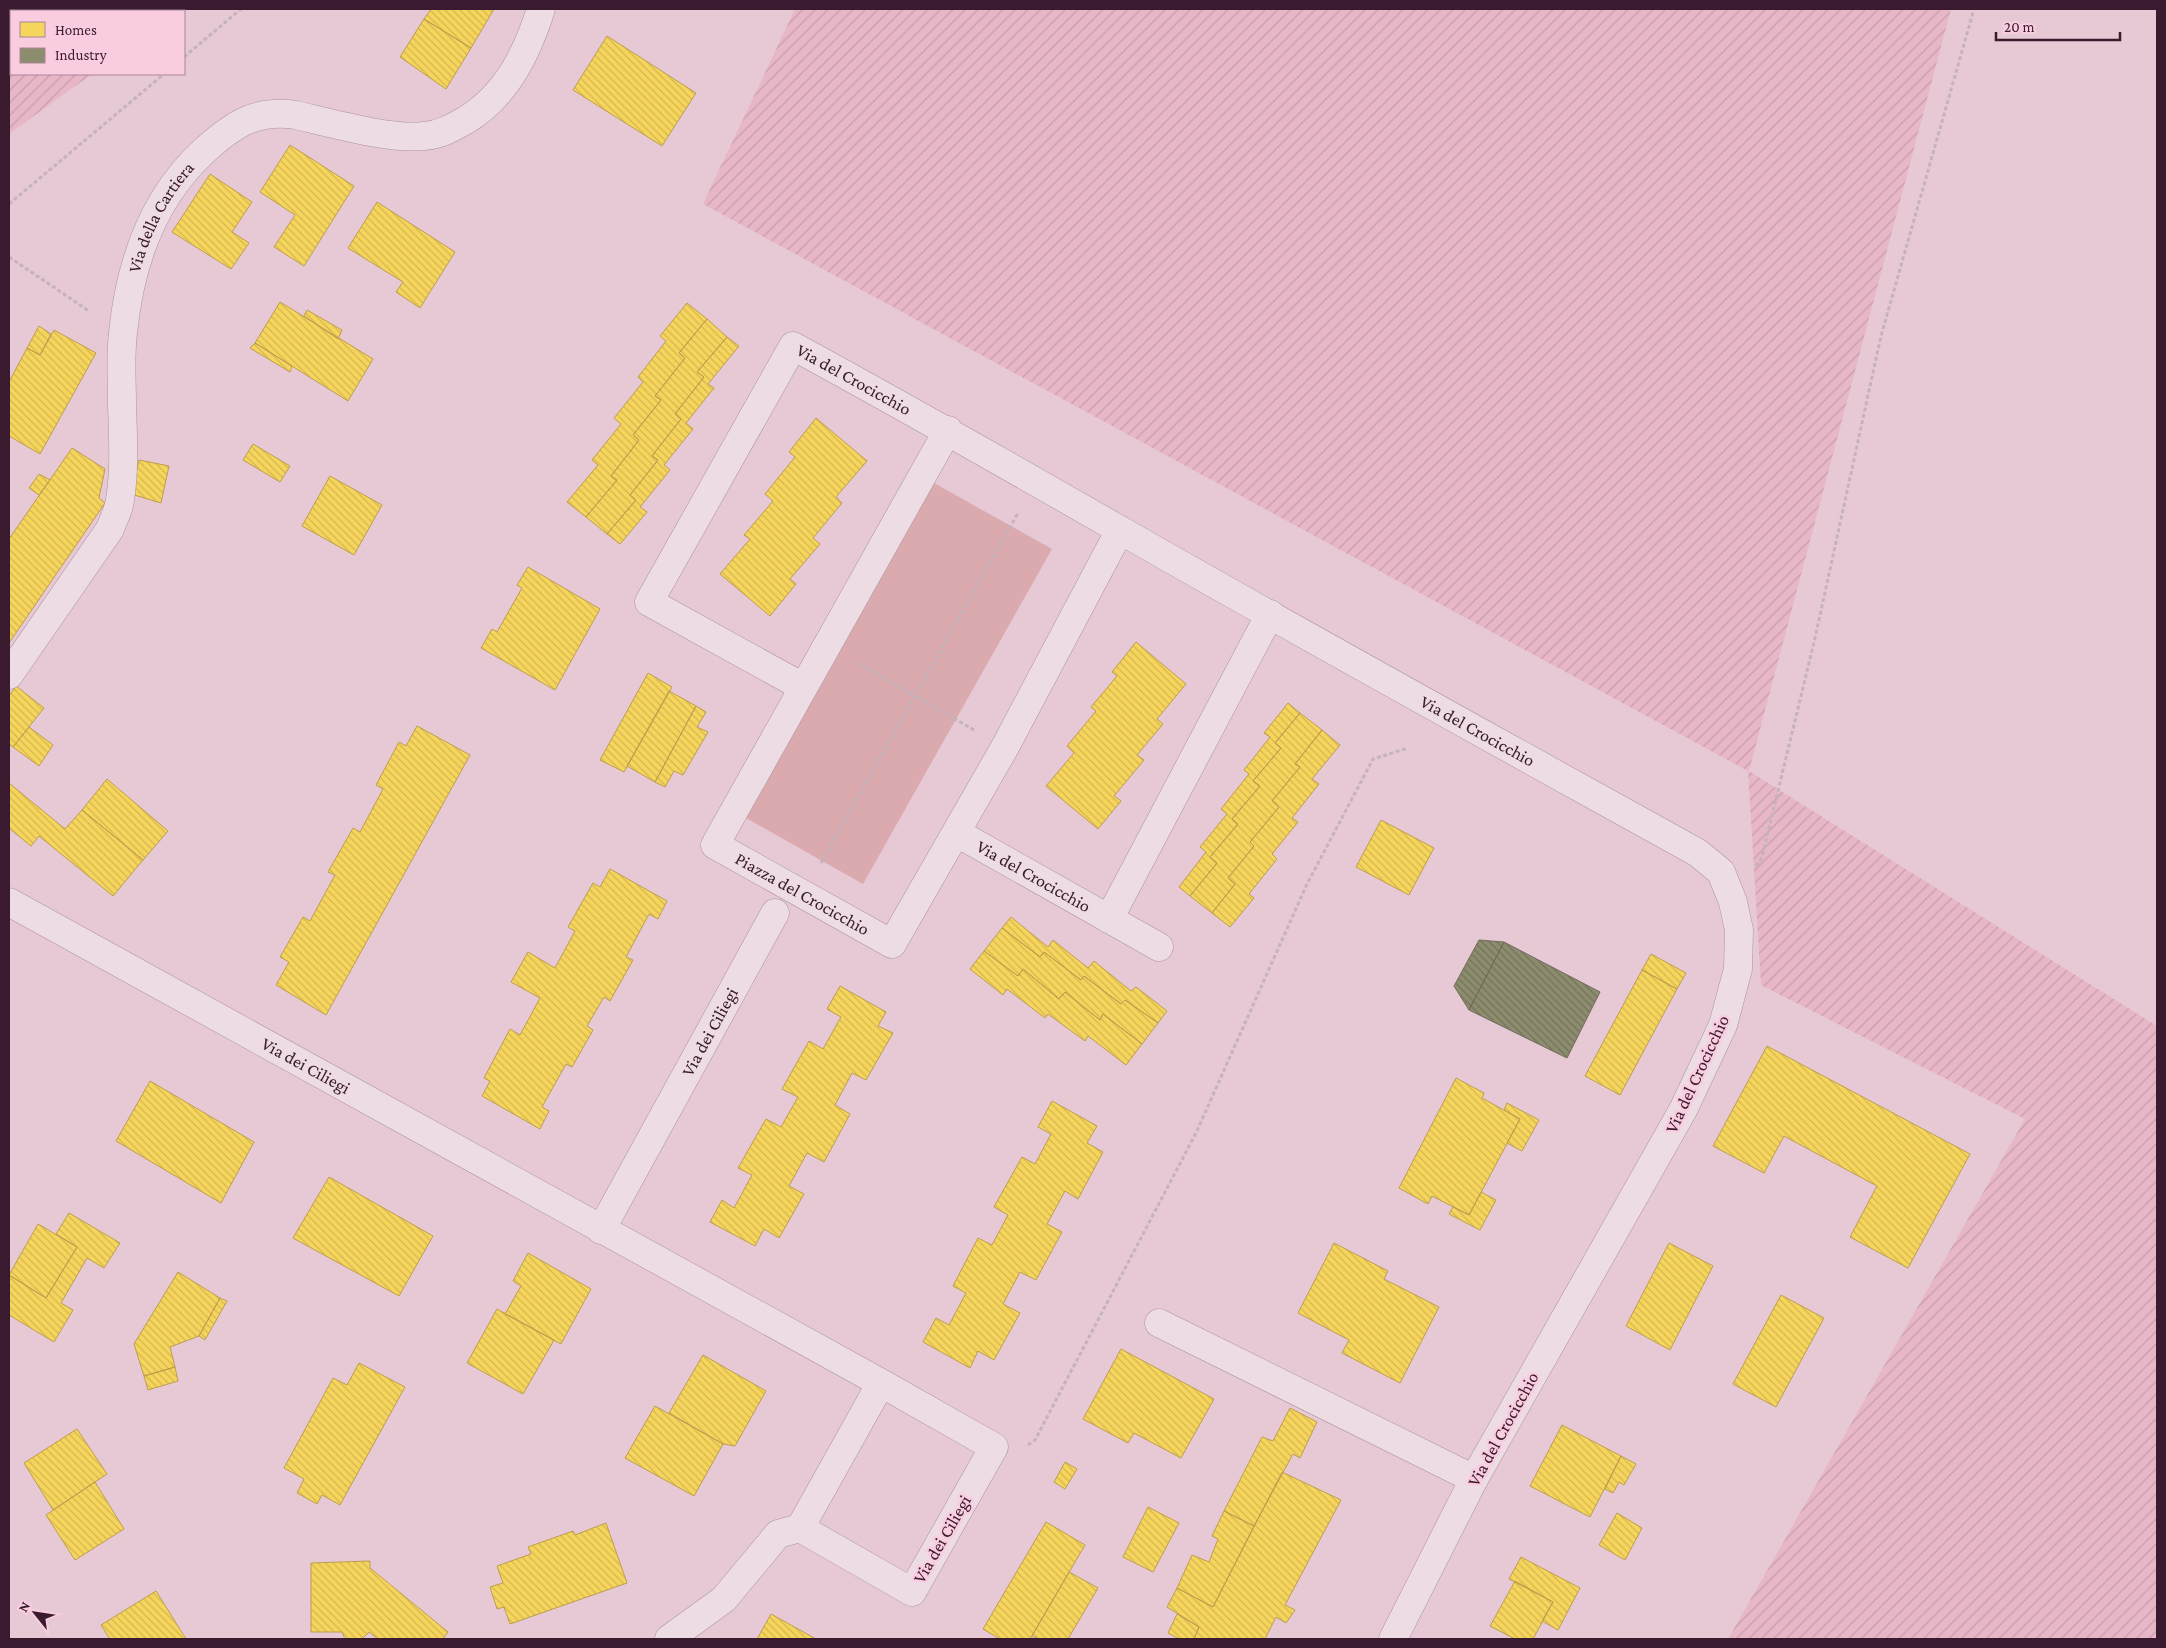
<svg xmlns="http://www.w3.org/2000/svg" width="2166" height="1648" viewBox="0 0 2166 1648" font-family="'Crimson Pro',serif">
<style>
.farmland{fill:url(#farmland-furrows)}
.grass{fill:#daaaaf}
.homes{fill:url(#homes-back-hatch);stroke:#bd9d4e}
.industry{fill:url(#industry-back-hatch);stroke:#736a5b}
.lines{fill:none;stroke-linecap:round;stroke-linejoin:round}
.minor-casing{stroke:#ab939f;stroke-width:29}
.path{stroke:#c5b3bc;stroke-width:3;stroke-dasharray:4 2.5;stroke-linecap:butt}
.minor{stroke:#eddce3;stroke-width:28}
.labels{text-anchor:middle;stroke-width:5;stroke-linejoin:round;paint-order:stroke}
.street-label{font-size:18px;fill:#391a2e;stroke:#f9cddf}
</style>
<defs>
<pattern id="farmland-furrows" width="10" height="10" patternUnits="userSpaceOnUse" patternTransform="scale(1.25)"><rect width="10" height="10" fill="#e8b7c7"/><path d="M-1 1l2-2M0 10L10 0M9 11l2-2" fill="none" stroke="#c89dab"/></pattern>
<pattern id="homes-back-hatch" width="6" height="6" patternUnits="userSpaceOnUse" patternTransform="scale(1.25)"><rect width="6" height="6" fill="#f6d55c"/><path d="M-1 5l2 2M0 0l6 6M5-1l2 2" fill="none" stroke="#d4b650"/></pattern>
<pattern id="industry-back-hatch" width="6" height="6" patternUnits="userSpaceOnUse" patternTransform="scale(1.25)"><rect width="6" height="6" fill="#8c8c6e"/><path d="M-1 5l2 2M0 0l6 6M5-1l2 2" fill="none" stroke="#73725b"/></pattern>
</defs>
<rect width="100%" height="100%" fill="#e6c9d5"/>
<path class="farmland" d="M 9,9 L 181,9 L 178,11 L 11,11 L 11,74 L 92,74 L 9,134 Z
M 795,9 L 1951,9 L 1749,771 L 2157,1026 L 2157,1639 L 1728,1639 L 2025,1119 L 1761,985 L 1748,771 L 703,204 Z"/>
<path class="grass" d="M 934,483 L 1052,549 L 863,884 L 746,818 Z"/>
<path class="homes" d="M 431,9 L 494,9 L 471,48 L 424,19 Z
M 424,19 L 471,48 L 446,89 L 400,57 Z
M 607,36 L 696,93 L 662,146 L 573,90 Z
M 290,145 L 354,186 L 304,266 L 274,247 L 295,215 L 260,192 Z
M 210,174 L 252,202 L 232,232 L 249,243 L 231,269 L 172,232 Z
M 377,202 L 455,252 L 420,308 L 396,292 L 403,282 L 348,248 Z
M 280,302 L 373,359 L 348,401 L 255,343 Z
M 687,303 L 707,319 L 679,353 L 685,358 L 655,396 L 661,400 L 633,435 L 639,440 L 611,476 L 617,480 L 586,517 L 567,502 L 598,465 L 592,460 L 621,424 L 614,418 L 643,382 L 638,377 L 666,341 L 660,336 Z
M 307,310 L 342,330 L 338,339 L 304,316 Z
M 707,319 L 727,337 L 697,372 L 704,377 L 675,414 L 681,419 L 652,456 L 658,460 L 630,495 L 636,500 L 607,534 L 586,517 L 617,480 L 611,476 L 639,440 L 633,435 L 661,400 L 655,396 L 685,358 L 679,353 Z
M 39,326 L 51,334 L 40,355 L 27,348 Z
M 54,330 L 96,353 L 40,454 L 9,436 L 9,382 L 27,348 L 40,355 Z
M 727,337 L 739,346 L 708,384 L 714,388 L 686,423 L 693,429 L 664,465 L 670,470 L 640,507 L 647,512 L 620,544 L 607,534 L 636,500 L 630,495 L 658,460 L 652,456 L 681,419 L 675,414 L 704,377 L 697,372 Z
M 255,343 L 292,366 L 290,372 L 250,348 Z
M 816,418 L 867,461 L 836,497 L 842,503 L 813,538 L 820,544 L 790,579 L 796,584 L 770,616 L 720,574 L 750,539 L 744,535 L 773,501 L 765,494 L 795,457 L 789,452 Z
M 253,444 L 290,466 L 280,482 L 243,460 Z
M 72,448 L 105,469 L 99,498 L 105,503 L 9,643 L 9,539 Z
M 139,460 L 169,466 L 161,503 L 131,494 Z
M 39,474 L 50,480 L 39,495 L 29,488 Z
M 330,476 L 382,505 L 354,555 L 302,526 Z
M 528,567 L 600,609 L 555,690 L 481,648 L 492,629 L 497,632 L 522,588 L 517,585 Z
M 1136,642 L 1186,684 L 1157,719 L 1163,724 L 1137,755 L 1144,760 L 1114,796 L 1121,801 L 1098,829 L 1046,786 L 1074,753 L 1067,746 L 1096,711 L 1091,707 L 1117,676 L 1112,672 Z
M 648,673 L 672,687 L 624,772 L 600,760 Z
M 16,686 L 44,708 L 13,747 L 9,744 L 9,696 Z
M 669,691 L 696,706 L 655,782 L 627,766 Z
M 1288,703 L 1300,713 L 1275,743 L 1281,748 L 1253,781 L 1260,786 L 1232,819 L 1238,824 L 1210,857 L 1217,863 L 1190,896 L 1179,887 L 1206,852 L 1200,847 L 1227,814 L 1221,809 L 1249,774 L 1244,770 L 1270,737 L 1264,733 Z
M 696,706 L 706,712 L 697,727 L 708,732 L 683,775 L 674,771 L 665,787 L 655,782 Z
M 1300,713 L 1322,730 L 1295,764 L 1300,767 L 1272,801 L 1279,807 L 1250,842 L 1254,846 L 1228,878 L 1235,884 L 1212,913 L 1190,896 L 1217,863 L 1210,857 L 1238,824 L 1232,819 L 1260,786 L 1253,781 L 1281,748 L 1275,743 Z
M 417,726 L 470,755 L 326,1015 L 276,985 L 289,962 L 280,957 L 303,917 L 310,921 L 335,875 L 328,872 L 353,828 L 360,832 L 383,789 L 376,785 L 399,742 L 406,746 Z
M 29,727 L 53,745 L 39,766 L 13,747 Z
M 1322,730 L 1340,745 L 1312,779 L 1319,784 L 1292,818 L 1298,822 L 1272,854 L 1277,859 L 1249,894 L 1254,898 L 1230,927 L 1212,913 L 1235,884 L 1228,878 L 1254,846 L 1250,842 L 1279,807 L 1272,801 L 1300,767 L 1295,764 Z
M 107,779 L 168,831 L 143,860 L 82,810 Z
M 9,783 L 65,829 L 82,810 L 143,860 L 113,896 L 39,836 L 31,846 L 9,828 Z
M 1381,820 L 1434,848 L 1409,895 L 1356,867 Z
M 610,869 L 667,901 L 658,919 L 649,914 L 626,957 L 633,960 L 610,1001 L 604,997 L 587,1026 L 593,1030 L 572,1067 L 566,1064 L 542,1107 L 549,1111 L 540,1129 L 482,1096 L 490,1081 L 484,1078 L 510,1029 L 520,1035 L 540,998 L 511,982 L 528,952 L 555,968 L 575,931 L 568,927 L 593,883 L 600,887 Z
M 1011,917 L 1048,947 L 1053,940 L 1088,968 L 1094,961 L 1131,991 L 1136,987 L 1167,1011 L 1158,1023 L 1125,1000 L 1121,1004 L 1084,976 L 1081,980 L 1044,952 L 1040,957 L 1002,928 Z
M 1002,928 L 1040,957 L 1044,952 L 1081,980 L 1084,976 L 1121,1004 L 1125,1000 L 1158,1023 L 1142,1044 L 1103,1014 L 1100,1020 L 1065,992 L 1059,999 L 1023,969 L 1018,976 L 984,951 Z
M 984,951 L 1018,976 L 1023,969 L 1059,999 L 1065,992 L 1100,1020 L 1103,1014 L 1142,1044 L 1126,1065 L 1088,1036 L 1085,1041 L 1048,1014 L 1045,1018 L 1007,989 L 1003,995 L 970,969 Z
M 1651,954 L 1686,973 L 1677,989 L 1642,970 Z
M 1642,970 L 1677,989 L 1620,1095 L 1585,1076 Z
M 840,986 L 886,1012 L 878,1026 L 893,1033 L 866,1080 L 852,1073 L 835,1105 L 850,1114 L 824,1162 L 807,1153 L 789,1186 L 804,1194 L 779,1238 L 764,1229 L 755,1246 L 710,1222 L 722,1200 L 734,1208 L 752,1175 L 738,1168 L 766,1119 L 781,1127 L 798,1097 L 782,1089 L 809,1041 L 823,1049 L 841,1017 L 827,1009 Z
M 1767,1046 L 1970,1154 L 1908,1268 L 1850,1237 L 1877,1186 L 1784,1136 L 1764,1173 L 1713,1146 Z
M 1456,1078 L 1484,1093 L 1482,1098 L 1520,1119 L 1469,1215 L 1432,1196 L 1428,1204 L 1399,1188 Z
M 150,1081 L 254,1142 L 221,1203 L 116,1141 Z
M 1052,1101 L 1097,1126 L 1087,1143 L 1103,1152 L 1078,1199 L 1065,1191 L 1047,1224 L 1062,1232 L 1036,1280 L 1020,1272 L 1003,1304 L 1020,1313 L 994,1360 L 978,1351 L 970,1368 L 923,1342 L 936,1318 L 949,1325 L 966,1293 L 953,1286 L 978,1238 L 992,1245 L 1008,1215 L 994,1207 L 1022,1157 L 1035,1164 L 1051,1134 L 1038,1127 Z
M 1507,1103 L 1539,1120 L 1522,1151 L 1507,1143 L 1520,1119 L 1504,1110 Z
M 329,1177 L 433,1236 L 399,1296 L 293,1238 Z
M 1481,1192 L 1496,1200 L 1480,1230 L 1449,1214 L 1453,1207 L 1469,1215 Z
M 69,1213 L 120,1243 L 104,1268 L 87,1258 L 61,1303 L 73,1310 L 54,1342 L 9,1315 L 9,1275 L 46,1298 L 77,1247 L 56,1234 Z
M 38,1224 L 77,1247 L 46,1298 L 9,1275 Z
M 1334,1243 L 1388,1271 L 1384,1279 L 1439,1307 L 1400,1383 L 1342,1353 L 1349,1340 L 1298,1313 Z
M 1669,1243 L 1713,1266 L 1670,1350 L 1626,1326 Z
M 528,1253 L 591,1289 L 561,1344 L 505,1314 L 521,1286 L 513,1281 Z
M 178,1272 L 220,1298 L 199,1336 L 170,1347 L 175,1367 L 144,1376 L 134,1344 Z
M 1781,1295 L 1824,1318 L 1776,1407 L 1733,1384 Z
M 220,1298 L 227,1301 L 205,1340 L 199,1336 Z
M 497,1309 L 554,1340 L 523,1394 L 467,1363 Z
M 1121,1349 L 1214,1399 L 1181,1458 L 1134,1433 L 1128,1443 L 1083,1419 Z
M 703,1355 L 766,1391 L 735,1446 L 723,1444 L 669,1413 Z
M 359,1363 L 405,1387 L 340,1505 L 322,1495 L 317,1504 L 297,1493 L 304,1479 L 284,1468 L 333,1378 L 347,1385 Z
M 175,1367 L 178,1381 L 148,1390 L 144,1376 Z
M 655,1406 L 723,1444 L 694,1496 L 625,1458 Z
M 1290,1408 L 1317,1422 L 1300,1458 L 1293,1454 L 1254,1526 L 1224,1511 L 1262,1437 L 1273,1441 Z
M 1562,1425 L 1621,1456 L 1590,1517 L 1530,1486 Z
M 77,1429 L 107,1474 L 53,1510 L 24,1463 Z
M 1621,1456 L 1636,1464 L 1624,1485 L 1619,1482 L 1613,1493 L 1605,1489 Z
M 1065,1462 L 1077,1469 L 1065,1489 L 1054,1482 Z
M 1282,1472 L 1341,1500 L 1285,1605 L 1295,1610 L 1286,1623 L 1276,1617 L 1265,1639 L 1194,1639 L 1199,1627 L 1167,1607 L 1177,1588 L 1213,1607 Z
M 95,1482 L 124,1529 L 75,1560 L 46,1515 Z
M 1148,1507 L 1179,1523 L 1153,1572 L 1123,1557 Z
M 1224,1511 L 1254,1526 L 1213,1607 L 1177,1588 L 1192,1555 L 1209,1562 L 1218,1539 L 1212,1536 Z
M 1617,1513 L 1642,1528 L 1625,1560 L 1599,1545 Z
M 1046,1522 L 1085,1545 L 1030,1639 L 1000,1639 L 983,1629 Z
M 606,1523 L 627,1583 L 510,1624 L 504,1607 L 497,1609 L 490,1587 L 503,1583 L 497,1566 L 531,1554 L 528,1547 L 573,1531 L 575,1535 Z
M 1521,1557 L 1580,1588 L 1558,1630 L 1542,1621 L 1553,1602 L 1509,1579 Z
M 370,1561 L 370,1568 L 448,1632 L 443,1639 L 378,1639 L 369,1632 L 362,1639 L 345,1639 L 342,1632 L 311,1632 L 311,1563 Z
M 1069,1572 L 1098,1588 L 1068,1639 L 1039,1639 L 1032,1636 Z
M 1515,1581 L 1553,1602 L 1533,1639 L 1515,1639 L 1490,1626 Z
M 156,1591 L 186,1639 L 110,1639 L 101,1625 Z
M 771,1614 L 816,1639 L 757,1639 Z
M 1177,1614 L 1199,1627 L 1194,1639 L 1179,1639 L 1168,1633 Z"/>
<path class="industry" d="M 1479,940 L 1504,942 L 1469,1010 L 1454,986 Z
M 1504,942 L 1600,992 L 1567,1058 L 1469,1010 Z"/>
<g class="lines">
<defs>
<g id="minor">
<path id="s1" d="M 948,430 L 715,845 L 892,944 L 1005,747 L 1120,530"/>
<path id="s2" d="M 9,675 L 110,529 C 113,520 119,510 120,500 C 125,469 123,436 122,405 C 122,381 120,356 123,333 C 130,263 152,198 205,150 C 234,124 256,109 296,115 C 330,123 391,140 424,136 C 440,135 452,128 466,120 C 507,95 527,53 541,9"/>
<path id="s3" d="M 803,687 L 649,602 L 793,346 C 903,406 1012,468 1120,530 C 1312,640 1505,746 1698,853 L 1721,872 L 1733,902 L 1739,930 L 1738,969 L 1723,1025 L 1683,1110 L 1474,1479 L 1393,1639"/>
<path id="s4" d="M 957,833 L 1159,947"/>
<path id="s5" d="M 9,902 L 881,1383 L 994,1447 L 912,1592 L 800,1528 L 881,1383"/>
<path d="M 1109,919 L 1270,614"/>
<path id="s6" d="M 601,1230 L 775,913"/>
<path d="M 1159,1323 L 1474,1479"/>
<path d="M 669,1639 L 724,1599 L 778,1534 L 800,1528"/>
</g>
</defs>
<use href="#minor" class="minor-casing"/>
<path class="path" d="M 184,57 L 241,9
M 9,204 L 164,74
M 9,257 L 89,311
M 858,663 L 974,730
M 821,863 L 1018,513
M 1756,866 L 1762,857 L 1815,638 L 1881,336 L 1974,9
M 1028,1445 L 1035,1440 L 1196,1133 L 1307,884 L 1373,759 L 1408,748"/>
<use href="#minor" class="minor"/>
</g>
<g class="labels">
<g class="street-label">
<text dy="6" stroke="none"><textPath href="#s2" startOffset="499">Via della Cartiera</textPath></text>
<text dy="6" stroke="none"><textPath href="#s3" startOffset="539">Via del Crocicchio</textPath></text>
<text dy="6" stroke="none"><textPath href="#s3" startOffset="1255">Via del Crocicchio</textPath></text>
<text dy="6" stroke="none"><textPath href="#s4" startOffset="88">Via del Crocicchio</textPath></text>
<text dy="6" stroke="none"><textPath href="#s1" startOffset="576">Piazza del Crocicchio</textPath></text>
<text dy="6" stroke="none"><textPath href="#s6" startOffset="226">Via dei Ciliegi</textPath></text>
<text dy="6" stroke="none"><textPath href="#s5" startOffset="339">Via dei Ciliegi</textPath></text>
<text transform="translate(1697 1074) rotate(-65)" y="6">Via del Crocicchio</text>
<text transform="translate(1503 1429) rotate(-61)" y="6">Via del Crocicchio</text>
<text transform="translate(942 1539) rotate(-60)" y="6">Via dei Ciliegi</text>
</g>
</g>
<rect width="2166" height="1648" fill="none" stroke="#391a2e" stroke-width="20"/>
<rect x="10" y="10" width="175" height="65" fill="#f9cddf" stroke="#ac8598"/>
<rect x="20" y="22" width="25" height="15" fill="#f6d55c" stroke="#ac8598"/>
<text x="55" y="35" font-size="15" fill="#391a2e">Homes</text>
<rect x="20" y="48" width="25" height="15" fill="#8c8c6e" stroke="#ac8598"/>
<text x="55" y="60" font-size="15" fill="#391a2e">Industry</text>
<g transform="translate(35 1613) rotate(300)" stroke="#f9cddf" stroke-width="4" paint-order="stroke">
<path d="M0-4L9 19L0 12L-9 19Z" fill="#391a2e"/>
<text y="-8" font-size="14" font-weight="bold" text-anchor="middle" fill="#391a2e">N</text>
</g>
<path d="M1996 32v8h124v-8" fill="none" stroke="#391a2e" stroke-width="2.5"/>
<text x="2004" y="32" font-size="15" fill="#391a2e" stroke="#f9cddf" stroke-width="4" paint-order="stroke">20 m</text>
</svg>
